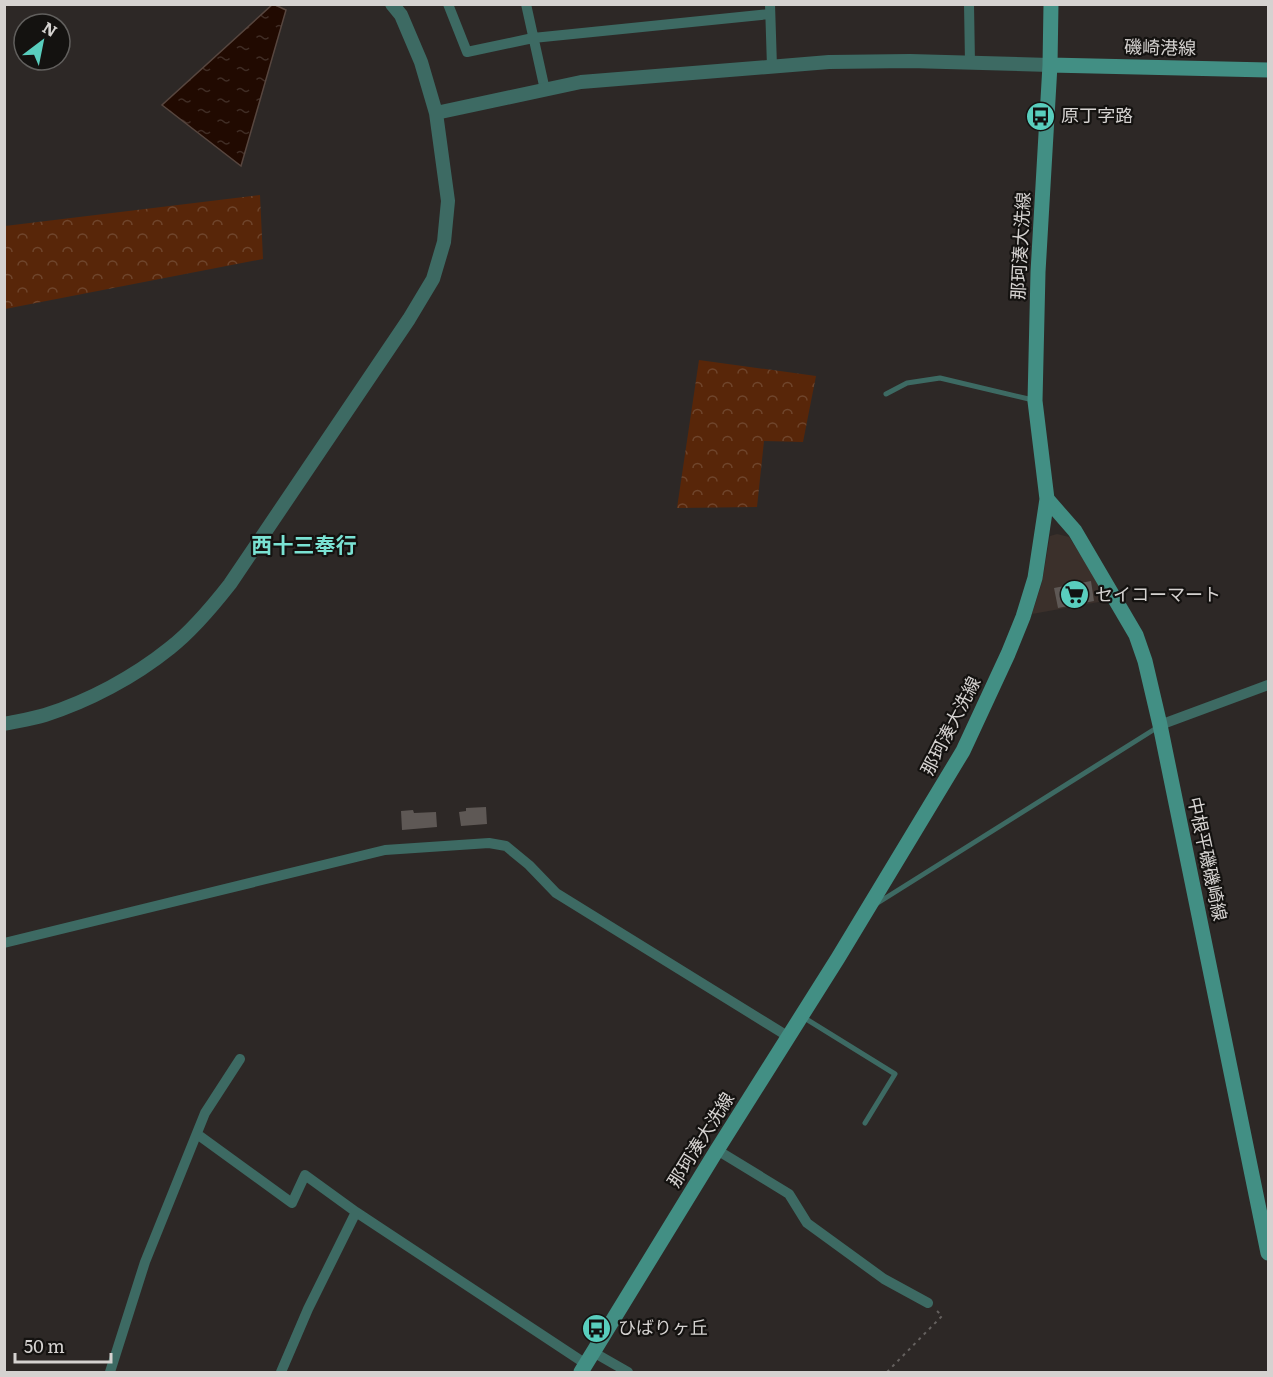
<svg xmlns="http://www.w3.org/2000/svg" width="1273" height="1377" viewBox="0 0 1273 1377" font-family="Literata,'Noto Sans JP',serif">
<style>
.built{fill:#3b302b}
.forest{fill:url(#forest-crowns)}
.water{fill:url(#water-ripples);stroke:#57463f;stroke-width:1.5}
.building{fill:#5e5855}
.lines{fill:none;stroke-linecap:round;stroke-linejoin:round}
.path{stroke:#65615f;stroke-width:2;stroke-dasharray:3 4.5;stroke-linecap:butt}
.service{stroke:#3d6a63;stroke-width:5}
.minor{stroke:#3d6a63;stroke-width:10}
.tertiary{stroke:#3d6a63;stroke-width:14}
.secondary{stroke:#428f84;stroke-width:15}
.labels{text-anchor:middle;stroke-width:4.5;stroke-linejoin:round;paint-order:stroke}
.street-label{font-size:18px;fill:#d5d2d0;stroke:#141210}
.poi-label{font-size:18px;fill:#d5d2d0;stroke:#141210;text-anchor:start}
.quarter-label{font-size:21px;font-weight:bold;fill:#7ae2d3;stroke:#141210}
</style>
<defs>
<pattern id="forest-crowns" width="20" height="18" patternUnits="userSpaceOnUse" patternTransform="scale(1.5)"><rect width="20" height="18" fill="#582609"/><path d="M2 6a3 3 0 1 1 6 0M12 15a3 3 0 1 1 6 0" fill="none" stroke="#6f452c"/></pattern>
<pattern id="water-ripples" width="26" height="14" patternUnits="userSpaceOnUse" patternTransform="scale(1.5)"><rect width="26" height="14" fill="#210a01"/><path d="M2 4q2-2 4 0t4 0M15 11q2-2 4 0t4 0" fill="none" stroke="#402d25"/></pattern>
</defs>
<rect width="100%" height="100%" fill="#2d2826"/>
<path class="built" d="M 1057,534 L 1069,537 L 1110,600 L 1032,614 L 1042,582 L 1050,536 Z"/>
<path class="forest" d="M 260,195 L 263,259 L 5,309 L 5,226 Z
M 699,360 L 816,376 L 803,442 L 764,441 L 757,507 L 677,508 Z"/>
<path class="water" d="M 273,4 L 286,10 L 241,166 L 162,105 Z"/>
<path class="building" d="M 1091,581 L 1094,601 L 1058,608 L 1054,588 Z
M 486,807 L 487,824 L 461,826 L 459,812 L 466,811 L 466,808 Z
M 413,810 L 414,813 L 436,812 L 437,827 L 402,830 L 401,811 Z"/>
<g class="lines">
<path class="path" d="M 887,1372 L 942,1316 L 937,1311"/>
<path class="service" d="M 886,394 L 907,383 L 940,378 L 1033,400
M 876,904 L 1158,727
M 803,1017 L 895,1074 L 865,1123"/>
<path class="minor" d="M 448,4 L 467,52 L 533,38 L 770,14
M 526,4 L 545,90
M 770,4 L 772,67
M 969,4 L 970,63
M 1160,725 L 1268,685
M 4,943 L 385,850 L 489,843 L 506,846 L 529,865 L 556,893 L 789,1037
M 197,1134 L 292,1203 L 305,1175 L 356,1212 L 586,1364
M 717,1150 L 789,1194 L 807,1223 L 884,1279 L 928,1303
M 593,1352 L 628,1372
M 110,1372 L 145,1262 L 205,1113 L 240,1059
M 281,1372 L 308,1309 L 356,1212"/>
<path class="tertiary" d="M 436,113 L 581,82 L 829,62 L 910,61 L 1050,65
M 4,724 C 18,721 32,719 45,715 C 89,701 134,677 170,648 C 193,630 212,607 230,584 L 409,319 L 433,279 L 444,242 L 448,201 L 436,113 L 421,62 L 401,15 L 392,4"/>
<path class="secondary" d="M 1050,65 L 1268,70
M 1047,499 L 1075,531 L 1136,635 L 1145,661 L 1160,725 L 1268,1253
M 581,1372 L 717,1150 L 838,958 L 963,751 L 1008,654 L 1023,617 L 1035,578 L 1047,499 L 1035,401 L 1038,272 L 1050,65 L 1051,4"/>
</g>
<defs>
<symbol id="bus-disc" viewBox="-11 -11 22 22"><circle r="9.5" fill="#59cebe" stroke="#141210"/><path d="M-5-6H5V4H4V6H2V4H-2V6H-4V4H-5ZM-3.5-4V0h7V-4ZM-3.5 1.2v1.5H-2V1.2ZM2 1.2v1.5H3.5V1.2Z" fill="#111"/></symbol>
<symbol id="supermarket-disc" viewBox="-11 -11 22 22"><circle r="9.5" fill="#59cebe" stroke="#141210"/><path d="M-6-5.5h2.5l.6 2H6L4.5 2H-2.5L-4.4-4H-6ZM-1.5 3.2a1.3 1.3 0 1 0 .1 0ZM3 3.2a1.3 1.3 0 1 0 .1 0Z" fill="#111"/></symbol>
</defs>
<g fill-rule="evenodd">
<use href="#bus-disc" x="1024" y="100" width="33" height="33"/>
<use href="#supermarket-disc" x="1058" y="578" width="33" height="33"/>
<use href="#bus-disc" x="580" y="1312" width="33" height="33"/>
</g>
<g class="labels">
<g class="street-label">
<text transform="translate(1160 48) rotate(1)" y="6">磯崎港線</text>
<text transform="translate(1021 246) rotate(-87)" y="6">那珂湊大洗線</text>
<text transform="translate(951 726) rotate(-63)" y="6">那珂湊大洗線</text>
<text transform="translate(1207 859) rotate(78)" y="6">中根平磯磯崎線</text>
<text transform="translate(701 1140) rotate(-58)" y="6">那珂湊大洗線</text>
</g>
<g class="poi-label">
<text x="1061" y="122">原丁字路</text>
<text x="1095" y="601">セイコーマート</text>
<text x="618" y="1334">ひばりヶ丘</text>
</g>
<g class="quarter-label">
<text x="304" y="553">西十三奉行</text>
</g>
</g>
<rect width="1273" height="1377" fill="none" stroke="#d5d2d0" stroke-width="12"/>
<g transform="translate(42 42) rotate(32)"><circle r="28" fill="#141210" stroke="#615f5d" stroke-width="1.5"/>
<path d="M0-4.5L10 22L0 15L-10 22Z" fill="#59cebe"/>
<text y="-9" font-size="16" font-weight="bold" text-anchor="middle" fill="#d5d2d0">N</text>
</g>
<path d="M15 1353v9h96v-9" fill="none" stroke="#d5d2d0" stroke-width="3"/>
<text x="24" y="1353" font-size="18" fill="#d5d2d0" stroke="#141210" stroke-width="4.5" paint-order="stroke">50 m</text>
</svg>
